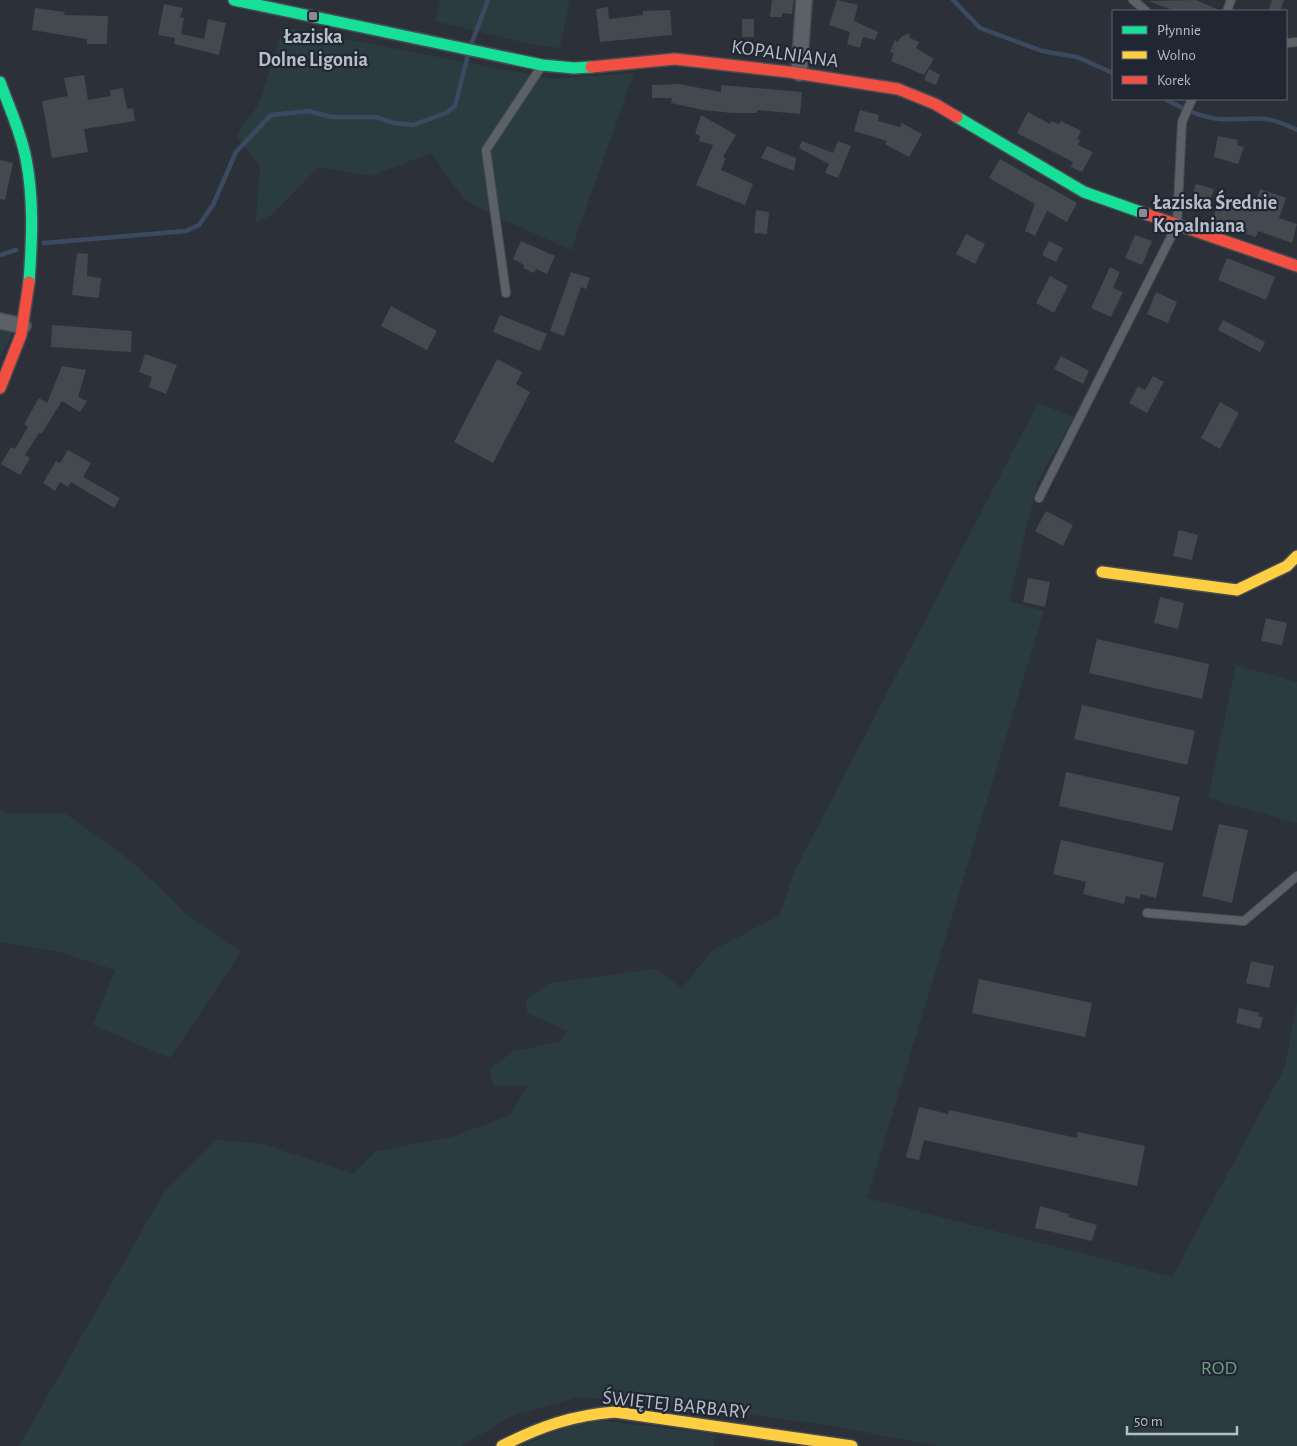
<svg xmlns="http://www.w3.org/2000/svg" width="1297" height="1446" viewBox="0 0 1297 1446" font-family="'Alegreya Sans',sans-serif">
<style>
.green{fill:#2a3c3f}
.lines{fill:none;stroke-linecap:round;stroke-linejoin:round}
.stream{stroke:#3c4a61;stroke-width:4.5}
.building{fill:#44484f}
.lane-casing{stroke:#484c52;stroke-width:10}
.street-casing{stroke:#484c52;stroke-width:18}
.fast-casing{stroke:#484c52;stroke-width:14}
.slow-casing{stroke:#484c52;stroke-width:14}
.jam-casing{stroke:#484c52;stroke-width:14}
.lane{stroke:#5c6067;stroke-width:8}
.street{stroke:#5c6067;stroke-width:15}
.fast{stroke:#16e098;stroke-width:11}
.slow{stroke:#ffcf43;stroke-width:11}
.jam{stroke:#f24e42;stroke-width:11}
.poi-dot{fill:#868c97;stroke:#202733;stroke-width:2}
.labels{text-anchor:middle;stroke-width:4.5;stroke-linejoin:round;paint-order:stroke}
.poi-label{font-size:20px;font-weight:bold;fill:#b7bdc9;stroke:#202733}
.street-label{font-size:20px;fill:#b7bdc9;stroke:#202733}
.park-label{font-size:20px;fill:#70987b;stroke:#202733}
</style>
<rect width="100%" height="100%" fill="#2c3139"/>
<path class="green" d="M 440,0 L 570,0 L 560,48 L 530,44 L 435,21 Z
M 283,27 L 553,79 L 634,73 L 571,250 L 489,213 L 463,198 L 431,153 L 371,176 L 318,167 L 273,214 L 256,222 L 260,165 L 236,136 L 259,104 Z
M 0,330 L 12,333 L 0,358 Z
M 1038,403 L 1074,417 L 1037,483 L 1009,601 L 1044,611 L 867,1198 L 1172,1277 L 1285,1067 L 1297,1002 L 1297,1446 L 938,1446 L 828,1425 L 663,1403 L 579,1397 L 512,1416 L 461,1446 L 19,1446 L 164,1192 L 216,1140 L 262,1144 L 353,1174 L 376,1151 L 452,1137 L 510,1115 L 527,1086 L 494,1085 L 489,1069 L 514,1051 L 560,1042 L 568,1031 L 527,1013 L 526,1000 L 550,983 L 655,969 L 682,988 L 712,951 L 780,915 L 795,870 Z
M 1236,665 L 1297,682 L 1297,823 L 1208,798 Z
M 0,811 L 6,813 L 65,813 L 136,865 L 187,915 L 241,952 L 170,1058 L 93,1025 L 115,970 L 56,951 L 0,942 Z
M 587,1419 L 716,1434 L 713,1446 L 520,1446 Z"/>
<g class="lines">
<path class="stream" d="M 953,0 L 980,28 L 1042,51 L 1077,57 L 1113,73
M 471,45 L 488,0
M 1165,99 C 1182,108 1201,118 1221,119 C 1256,121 1262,112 1297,130
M 44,243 L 186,231 L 199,225 L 213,205 L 236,152 L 271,115 L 308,111 L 331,117 L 376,117 L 394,123 L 413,125 L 446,113 L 455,106 L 468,55
M 0,255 L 16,250"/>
</g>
<path class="building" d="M 772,0 L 794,0 L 792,14 L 782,13 L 782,17 L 770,17 Z
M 837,0 L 858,5 L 854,21 L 878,32 L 875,40 L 863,37 L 860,48 L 847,44 L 850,32 L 829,25 Z
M 1196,0 L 1221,11 L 1175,11 L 1148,1 Z
M 1272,0 L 1284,0 L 1280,11 L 1268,11 Z
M 164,4 L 183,8 L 180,17 L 184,18 L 181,34 L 204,39 L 208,19 L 226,23 L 219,55 L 174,44 L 175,38 L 158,35 Z
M 608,7 L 609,19 L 643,15 L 643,11 L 670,10 L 672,35 L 600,42 L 596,9 Z
M 35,8 L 65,12 L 64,15 L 108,16 L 107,44 L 87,44 L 87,39 L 32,30 Z
M 742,19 L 754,19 L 754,37 L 742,37 Z
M 909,33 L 910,38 L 919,42 L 916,48 L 934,59 L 924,75 L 891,61 L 894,53 L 890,52 L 895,40 L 898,42 L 901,37 Z
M 929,69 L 940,75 L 936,85 L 924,80 Z
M 84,75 L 88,100 L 111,96 L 110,90 L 123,88 L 127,109 L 133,108 L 135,121 L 84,129 L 88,152 L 52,158 L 42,101 L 68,96 L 64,78 Z
M 679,84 L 721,92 L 721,85 L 802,92 L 800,114 L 757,110 L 757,113 L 732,113 L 703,110 L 671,103 L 672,98 L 652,98 L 652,85 Z
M 860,110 L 879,115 L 878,121 L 900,127 L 902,123 L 922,134 L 909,157 L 885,144 L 887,141 L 854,131 Z
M 1028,112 L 1050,124 L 1051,121 L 1059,124 L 1061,121 L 1081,131 L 1077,139 L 1080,140 L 1078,145 L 1093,152 L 1082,172 L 1071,167 L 1073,162 L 1017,133 Z
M 701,115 L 736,135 L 723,157 L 726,158 L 721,170 L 753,184 L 745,205 L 696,185 L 713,145 L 699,141 L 700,136 L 695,134 Z
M 1218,136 L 1238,140 L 1237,145 L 1244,147 L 1238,164 L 1214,157 Z
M 802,141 L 833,153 L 838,141 L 851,146 L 838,178 L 825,173 L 829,164 L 799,148 Z
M 767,146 L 796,158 L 794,171 L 761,158 Z
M 1000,159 L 1077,203 L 1067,222 L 1047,211 L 1035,236 L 1025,231 L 1035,204 L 989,178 Z
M 0,160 L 13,163 L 5,200 L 0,199 Z
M 1196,184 L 1214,189 L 1207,210 L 1190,204 Z
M 1260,189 L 1286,198 L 1279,218 L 1297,224 L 1292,243 L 1258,231 L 1256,237 L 1212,223 L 1218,203 L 1252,212 Z
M 756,210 L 769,212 L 767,234 L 754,233 Z
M 966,234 L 985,244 L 975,264 L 956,254 Z
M 1135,235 L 1152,241 L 1142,265 L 1125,258 Z
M 521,241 L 555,256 L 547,274 L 536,269 L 534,273 L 523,268 L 524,265 L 513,259 Z
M 1049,241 L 1063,248 L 1056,262 L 1042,255 Z
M 77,253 L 88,254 L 87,276 L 101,278 L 99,298 L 72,295 Z
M 1227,258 L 1275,277 L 1266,300 L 1218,280 Z
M 1110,267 L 1120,272 L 1113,288 L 1123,292 L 1111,317 L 1091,308 Z
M 571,272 L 590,278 L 586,289 L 581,287 L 564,336 L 550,331 Z
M 1050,276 L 1068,286 L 1054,313 L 1036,303 Z
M 1156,292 L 1177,302 L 1168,323 L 1147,314 Z
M 391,306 L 437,331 L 427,350 L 381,326 Z
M 500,315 L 547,334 L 540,351 L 493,332 Z
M 1223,320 L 1265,342 L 1260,352 L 1218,330 Z
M 52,325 L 132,331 L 131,352 L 51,347 Z
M 145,354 L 177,365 L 166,394 L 149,387 L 152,377 L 139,372 Z
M 1061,356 L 1089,371 L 1083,384 L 1054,369 Z
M 497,359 L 522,372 L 516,384 L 530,392 L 493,463 L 454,442 Z
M 62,366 L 86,370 L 78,397 L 87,401 L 80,412 L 62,401 L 42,433 L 39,433 L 25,455 L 30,458 L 20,475 L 1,464 L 11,447 L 15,449 L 28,427 L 24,424 L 39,398 L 47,403 Z
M 1153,376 L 1164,382 L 1147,413 L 1129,403 L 1138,386 L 1145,390 Z
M 1220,402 L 1239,413 L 1220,449 L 1201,438 Z
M 68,450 L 91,463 L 83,477 L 120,498 L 114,508 L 71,482 L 68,487 L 60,482 L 55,491 L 43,483 L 56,461 L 60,463 Z
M 1046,511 L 1073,525 L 1063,546 L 1035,531 Z
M 1179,530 L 1198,535 L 1192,560 L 1173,556 Z
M 1028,578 L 1050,582 L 1045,607 L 1023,602 Z
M 1160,597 L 1184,603 L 1178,629 L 1154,623 Z
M 1266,618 L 1287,623 L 1282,645 L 1261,641 Z
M 1097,639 L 1209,664 L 1202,699 L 1089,673 Z
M 1082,705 L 1195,731 L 1187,765 L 1074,739 Z
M 1066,772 L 1180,797 L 1172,831 L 1059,806 Z
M 1219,824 L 1248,830 L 1232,903 L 1202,896 Z
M 1061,840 L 1164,863 L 1156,898 L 1140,894 L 1140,899 L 1126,896 L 1124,904 L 1083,894 L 1086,882 L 1053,874 Z
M 1251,961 L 1274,966 L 1269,988 L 1246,983 Z
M 979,979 L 1092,1003 L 1085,1037 L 972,1013 Z
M 1239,1008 L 1259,1013 L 1258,1016 L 1263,1017 L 1260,1029 L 1236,1023 Z
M 919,1107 L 948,1114 L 949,1110 L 1077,1138 L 1078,1132 L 1145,1146 L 1137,1186 L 924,1140 L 919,1160 L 906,1157 Z
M 1040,1206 L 1069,1214 L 1068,1217 L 1097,1225 L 1092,1241 L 1035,1228 Z"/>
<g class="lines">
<defs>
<path id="lane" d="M 1133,0 L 1146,11
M 1227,11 L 1231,0
M 1286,43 L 1297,42
M 506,293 L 486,150 L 541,67
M 1039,498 L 1177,225 L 1182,122 L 1192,99
M 1147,913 L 1244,921 L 1297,876"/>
<path id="street" d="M 799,73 L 804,0
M 0,321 L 23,326"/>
<path id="fast" d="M 234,0 L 542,65 L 574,68 L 591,67
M 0,82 C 9,107 21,132 26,159 C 34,199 32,241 29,282
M 957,117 L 1084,192 L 1149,215"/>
<path id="slow" d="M 1102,572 L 1237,590 L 1287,566 L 1297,556
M 502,1446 C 539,1427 573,1415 615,1412 L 852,1446"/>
<path id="jam" d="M 591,67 L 675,59 L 789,72 L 898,89 L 935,104 L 957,117
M 1149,215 L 1297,266
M 0,388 L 21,335 L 29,282"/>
</defs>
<use href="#lane" class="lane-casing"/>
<use href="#street" class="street-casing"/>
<use href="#fast" class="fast-casing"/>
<use href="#slow" class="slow-casing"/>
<use href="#jam" class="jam-casing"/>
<use href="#lane" class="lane"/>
<use href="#street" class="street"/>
<use href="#fast" class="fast"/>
<use href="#slow" class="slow"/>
<use href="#jam" class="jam"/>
</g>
<g class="poi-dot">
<rect x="308" y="11" width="10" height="10" rx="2.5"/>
<rect x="1138" y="208" width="10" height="10" rx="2.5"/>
</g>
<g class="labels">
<g class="poi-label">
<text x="313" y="43">Łaziska<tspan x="313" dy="23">Dolne Ligonia</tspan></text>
<text x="1153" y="209" text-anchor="start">Łaziska Średnie<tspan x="1153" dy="23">Kopalniana</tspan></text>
</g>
<g class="street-label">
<text transform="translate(785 53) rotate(8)" y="7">KOPALNIANA</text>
<text transform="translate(676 1404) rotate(6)" y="7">ŚWIĘTEJ BARBARY</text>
</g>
<g class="park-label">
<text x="1219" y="1374">ROD</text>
</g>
</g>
<rect x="1112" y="10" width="175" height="90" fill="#202733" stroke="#5c636f"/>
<rect x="1122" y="26" width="25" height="8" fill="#16e098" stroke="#5c636f"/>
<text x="1157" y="35" font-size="15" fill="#b7bdc9">Płynnie</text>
<rect x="1122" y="51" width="25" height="8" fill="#ffcf43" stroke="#5c636f"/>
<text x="1157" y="60" font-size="15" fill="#b7bdc9">Wolno</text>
<rect x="1122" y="76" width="25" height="8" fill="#f24e42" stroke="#5c636f"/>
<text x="1157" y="85" font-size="15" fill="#b7bdc9">Korek</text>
<path d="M1127 1426v8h110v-8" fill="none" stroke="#b7bdc9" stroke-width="2.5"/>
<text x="1134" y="1426" font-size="15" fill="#b7bdc9" stroke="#202733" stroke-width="4" paint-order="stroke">50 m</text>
</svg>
